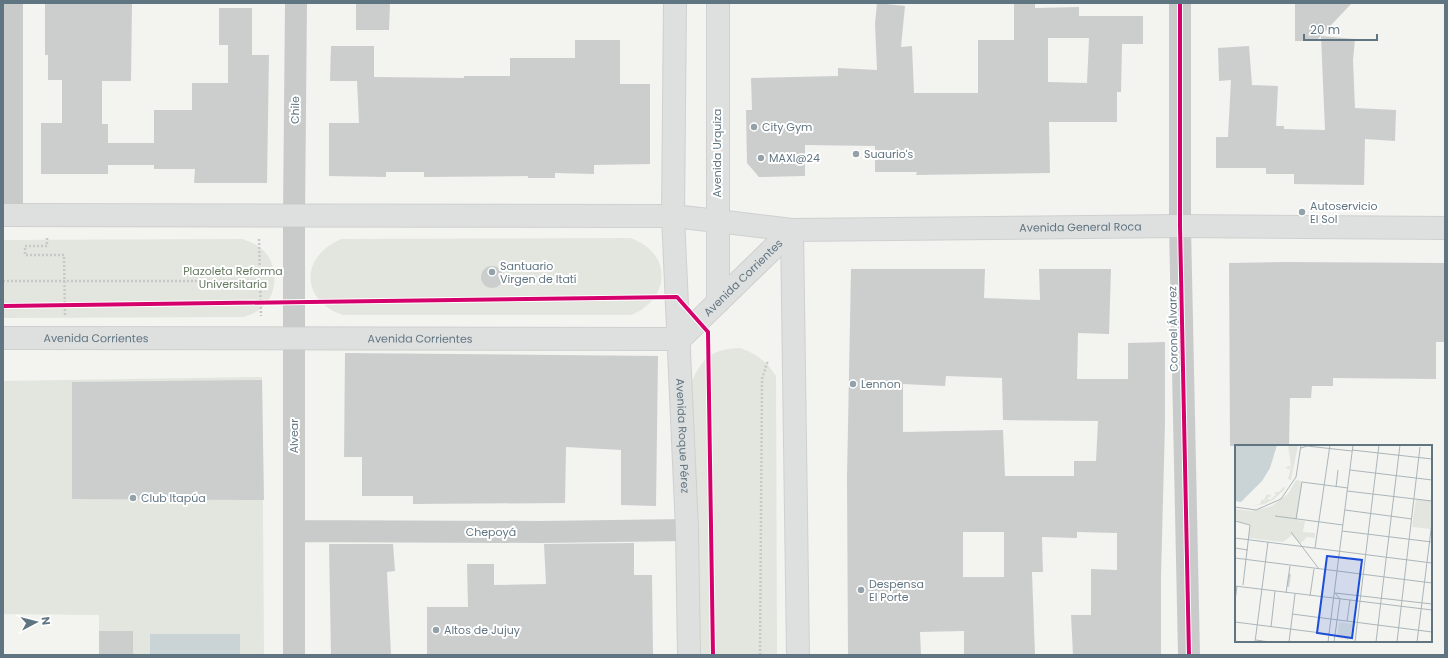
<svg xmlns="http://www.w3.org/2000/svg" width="1448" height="658" viewBox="0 0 1448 658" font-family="Poppins,sans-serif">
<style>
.green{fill:#e2e6de}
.water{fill:#cad4d6}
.building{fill:#cccece;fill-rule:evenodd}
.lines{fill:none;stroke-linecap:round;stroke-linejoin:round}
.secondary-casing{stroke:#cfd0d0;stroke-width:24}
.primary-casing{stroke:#cfd0cf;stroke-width:24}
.path{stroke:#c8c8c9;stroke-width:2.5;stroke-dasharray:2 2;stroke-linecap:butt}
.minor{stroke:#c9cbcb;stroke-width:22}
.secondary{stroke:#dedfdf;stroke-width:22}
.primary{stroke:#dedfdf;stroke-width:22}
.cycleway-casing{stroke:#fff;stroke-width:6}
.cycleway{stroke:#d6006c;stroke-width:4}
.poi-dot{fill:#93a1a8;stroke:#fff;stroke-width:1.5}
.labels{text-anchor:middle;stroke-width:4;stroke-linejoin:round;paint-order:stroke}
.street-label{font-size:11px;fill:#607582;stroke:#fff}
.poi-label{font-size:11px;fill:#607582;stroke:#fff;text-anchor:start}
.park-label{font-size:11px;fill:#667960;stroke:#fff}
.inset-river{fill:none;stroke:#cad4d6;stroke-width:2}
.inset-road{fill:none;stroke:#abb6ba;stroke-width:1}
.view{fill:#1d4ed8;fill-opacity:0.15;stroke:#1d4ed8;stroke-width:2}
.inset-edge{fill:none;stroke:#607582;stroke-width:2}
</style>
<rect width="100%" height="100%" fill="#f3f3f0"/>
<path class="green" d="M 630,238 C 672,252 672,298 631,315 L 343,315 C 300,301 300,255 342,239 Z
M 242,239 C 247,241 254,243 259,247 C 279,260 280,295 260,309 C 256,313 249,315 243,317 L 3,318 L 3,240 Z
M 740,348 C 757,354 766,361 776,376 L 777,655 L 693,655 L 692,381 C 703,357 713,349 740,348 Z
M 262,377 L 264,655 L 99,655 L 99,615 L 3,614 L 3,381 Z"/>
<path class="water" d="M 150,634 L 240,634 L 240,655 L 150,655 Z"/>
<path class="building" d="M 45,3 L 132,3 L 131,81 L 102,81 L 102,124 L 108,124 L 108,143 L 154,143 L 154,110 L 192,110 L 192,83 L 228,83 L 228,45 L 219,45 L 219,8 L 252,8 L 252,55 L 269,55 L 267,183 L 194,183 L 195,169 L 154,169 L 154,165 L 108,165 L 108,174 L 41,174 L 41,123 L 62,123 L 62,80 L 48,80 L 48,55 L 45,55 Z
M 356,3 L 390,3 L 389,30 L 356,30 Z
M 877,3 L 905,6 L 901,47 L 912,46 L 914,93 L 978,93 L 978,40 L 1014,40 L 1014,3 L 1035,3 L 1035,8 L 1079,7 L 1079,16 L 1143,16 L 1143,44 L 1122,44 L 1121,92 L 1117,92 L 1117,122 L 1049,122 L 1050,173 L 916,175 L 917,172 L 875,172 L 875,146 L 805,145 L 805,176 L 759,177 L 747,163 L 746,110 L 752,110 L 751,78 L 838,76 L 838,68 L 877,70 L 875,24 ZM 1048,38 L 1089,38 L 1087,83 L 1048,82 Z
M 1295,3 L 1352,3 L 1316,41 L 1295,41 Z
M 1321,36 L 1355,39 L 1353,60 L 1355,108 L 1396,110 L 1395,141 L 1365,139 L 1364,185 L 1294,184 L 1294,174 L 1266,174 L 1266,168 L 1216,168 L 1216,137 L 1228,137 L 1231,80 L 1219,81 L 1218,48 L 1249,46 L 1252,85 L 1278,86 L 1276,126 L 1284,126 L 1284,129 L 1325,130 Z
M 575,40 L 620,40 L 620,84 L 650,84 L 650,164 L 594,165 L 594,174 L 555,173 L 555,178 L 528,178 L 528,176 L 424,177 L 424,172 L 386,172 L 386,177 L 329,176 L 329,123 L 359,123 L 357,81 L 330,81 L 331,46 L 374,46 L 374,77 L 464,78 L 464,76 L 510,76 L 510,58 L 575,58 Z
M 1284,262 L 1445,263 L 1445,342 L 1436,342 L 1436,379 L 1333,378 L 1333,386 L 1312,386 L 1311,398 L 1290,398 L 1289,446 L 1230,446 L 1229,263 Z
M481 277a11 11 0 1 1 22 0a11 11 0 1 1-22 0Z
M 851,269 L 985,269 L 984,298 L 1040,300 L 1039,269 L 1111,269 L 1109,334 L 1078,333 L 1077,379 L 1128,379 L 1128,343 L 1165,342 L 1165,423 L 1161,577 L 1161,655 L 1073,655 L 1071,615 L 1091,615 L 1091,569 L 1117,570 L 1117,533 L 1077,532 L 1077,538 L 1042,537 L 1043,572 L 1032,572 L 1035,655 L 964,655 L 964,631 L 920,632 L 921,655 L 848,655 L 847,478 ZM 946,376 L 1002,378 L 1003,420 L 1098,421 L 1096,461 L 1074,461 L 1074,476 L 1005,476 L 1003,430 L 903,432 L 903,384 L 945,386 ZM 963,532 L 1004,532 L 1004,577 L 963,577 Z
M 345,353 L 658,356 L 656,506 L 621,505 L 621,450 L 566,447 L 565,503 L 413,504 L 413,496 L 362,496 L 362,457 L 344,457 Z
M 262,380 L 264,500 L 72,499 L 72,382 Z
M 634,543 L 634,575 L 652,575 L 653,655 L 427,655 L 427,607 L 468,607 L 467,564 L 494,564 L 494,585 L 546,584 L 544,544 Z
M 329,544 L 393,544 L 395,571 L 387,572 L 391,655 L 331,655 Z
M 99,631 L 133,631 L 133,655 L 99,655 Z"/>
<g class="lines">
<defs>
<g id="secondary">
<path id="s1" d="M 673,216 L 687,530 L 689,655"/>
<path id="s2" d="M 717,221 L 792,230 L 1180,226 L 1445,228"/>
<path d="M 792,230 L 798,655"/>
</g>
<g id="primary">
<path d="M 3,215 L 646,216 L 673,216 L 717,221"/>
<path d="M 673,216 L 675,3"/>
<path d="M 718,302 L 718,3"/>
<path id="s3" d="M 3,338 L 680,339 L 792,230"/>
</g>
</defs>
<use href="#secondary" class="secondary-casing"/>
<use href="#primary" class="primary-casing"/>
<path class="path" d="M 47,238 L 47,246 L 25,246 L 25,255 L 64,255 L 65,315
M 259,239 L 261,316
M 3,281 L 260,281
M 760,655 L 762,379 L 767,363 L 770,363"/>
<path class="minor" d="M 1180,3 L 1180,226 L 1189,655
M 12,215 L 12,3
M 294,531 L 540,532 L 687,530
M 294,655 L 294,216 L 296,3"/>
<use href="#secondary" class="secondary"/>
<use href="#primary" class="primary"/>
<defs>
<path id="cycleway" d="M 1180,3 L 1180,226 L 1189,655
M 3,306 L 677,297 L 708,332 L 713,655"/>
</defs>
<use href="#cycleway" class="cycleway-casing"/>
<use href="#cycleway" class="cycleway"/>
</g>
<g class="poi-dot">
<circle cx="754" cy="127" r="4"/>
<circle cx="856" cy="154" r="4"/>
<circle cx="761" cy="158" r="4"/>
<circle cx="1302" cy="212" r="4"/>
<circle cx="492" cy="272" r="4"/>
<circle cx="853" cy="384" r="4"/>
<circle cx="133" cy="498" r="4"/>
<circle cx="861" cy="590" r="4"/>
<circle cx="436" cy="630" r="4"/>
</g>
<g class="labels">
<g class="street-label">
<text transform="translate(295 110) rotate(-89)" y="4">Chile</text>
<text transform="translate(717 153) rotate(-90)" y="4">Avenida Urquiza</text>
<text dy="4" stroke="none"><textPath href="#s2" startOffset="364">Avenida General Roca</textPath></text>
<text dy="4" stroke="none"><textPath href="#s3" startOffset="765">Avenida Corrientes</textPath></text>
<text transform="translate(1173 329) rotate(-91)" y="4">Coronel Álvarez</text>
<text dy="4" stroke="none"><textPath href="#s3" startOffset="93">Avenida Corrientes</textPath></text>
<text dy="4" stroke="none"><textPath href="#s3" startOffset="417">Avenida Corrientes</textPath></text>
<text transform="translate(294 436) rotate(-90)" y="4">Alvear</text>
<text dy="4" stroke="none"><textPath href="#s1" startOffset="220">Avenida Roque Pérez</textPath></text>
<text x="491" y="536">Chepoyá</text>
</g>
<g class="poi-label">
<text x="762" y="131">City Gym</text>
<text x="864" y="158">Suaurio's</text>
<text x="769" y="162">MAXI@24</text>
<text x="1310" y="210">Autoservicio<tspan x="1310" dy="13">El Sol</tspan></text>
<text x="500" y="270">Santuario<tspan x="500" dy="13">Virgen de Itatí</tspan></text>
<text x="861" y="388">Lennon</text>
<text x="141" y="502">Club Itapúa</text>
<text x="869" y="588">Despensa<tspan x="869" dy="13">El Porte</tspan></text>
<text x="444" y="634">Altos de Jujuy</text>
</g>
<g class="park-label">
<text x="233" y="275">Plazoleta Reforma<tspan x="233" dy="13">Universitaria</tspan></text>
</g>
</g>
<g transform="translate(1235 445)">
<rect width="197" height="197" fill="#f3f3f0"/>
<path d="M 53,0 L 63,0 L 56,35 L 53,34 L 56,22 L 54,25 L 50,22 L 56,21 ZM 61,35 L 67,36 L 62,75 L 70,76 L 68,87 L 80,88 L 80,93 L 72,92 L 65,99 L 57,90 L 48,97 L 14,93 L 15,79 L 0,76 L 0,64 L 17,66 L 37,61 L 53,49 ZM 49,41 L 50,44 L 39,54 L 30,59 L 16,61 L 25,59 L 27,54 L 31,57 L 29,55 L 32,49 L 37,51 L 32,53 L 35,55 L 41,50 L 39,47 L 44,47 ZM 181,54 L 197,56 L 196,84 L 177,82 ZM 104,177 L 120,179 L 114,195 L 102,193 Z" fill="#e2e6de"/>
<path d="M 0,0 L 42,0 L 35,23 L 27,36 L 6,57 L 0,56 Z" fill="#cad4d6"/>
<path class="inset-river" d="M 53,142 L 55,129"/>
<path class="inset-road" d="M 66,3 L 72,1 L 117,6M 117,5 L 197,14M 115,25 L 197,35M 101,42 L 103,25M 112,46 L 197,56M 0,62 L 21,65 L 46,54 L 61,32 L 66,0M 110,65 L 177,74M 40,71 L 108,80M 61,74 L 67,37 L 113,43M 0,76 L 15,80 L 8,140M 107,86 L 197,97M 56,87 L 84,124M 0,93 L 197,118M 0,103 L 13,105M 80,103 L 95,0M 0,113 L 197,138M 0,141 L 197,165M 51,148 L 55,121M 100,148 L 197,159M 75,151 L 79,124M 0,156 L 2,141M 57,169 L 197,187M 112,176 L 115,155M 0,177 L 94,189M 36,182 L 40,146M 21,195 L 34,197M 20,197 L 33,97M 54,197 L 60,149M 93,197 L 118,0M 99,197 L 105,154 L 100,148M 120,197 L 144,0M 141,197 L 165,0M 162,197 L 185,2M 182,197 L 197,77"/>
<path class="view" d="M 92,111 L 127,115 L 117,193 L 82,188 Z"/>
<rect width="197" height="197" class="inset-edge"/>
</g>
<rect width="1448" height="658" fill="none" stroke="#607582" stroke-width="8"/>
<g transform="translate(36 622) rotate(83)" stroke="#ffffff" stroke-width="3" paint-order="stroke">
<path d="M0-3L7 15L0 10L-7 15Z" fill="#607582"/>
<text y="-6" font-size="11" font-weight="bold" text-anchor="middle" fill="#607582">N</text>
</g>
<path d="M1304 34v6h73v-6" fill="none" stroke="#607582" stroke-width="2"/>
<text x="1310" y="34" font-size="12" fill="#607582" stroke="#ffffff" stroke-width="3" paint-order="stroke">20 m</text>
</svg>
